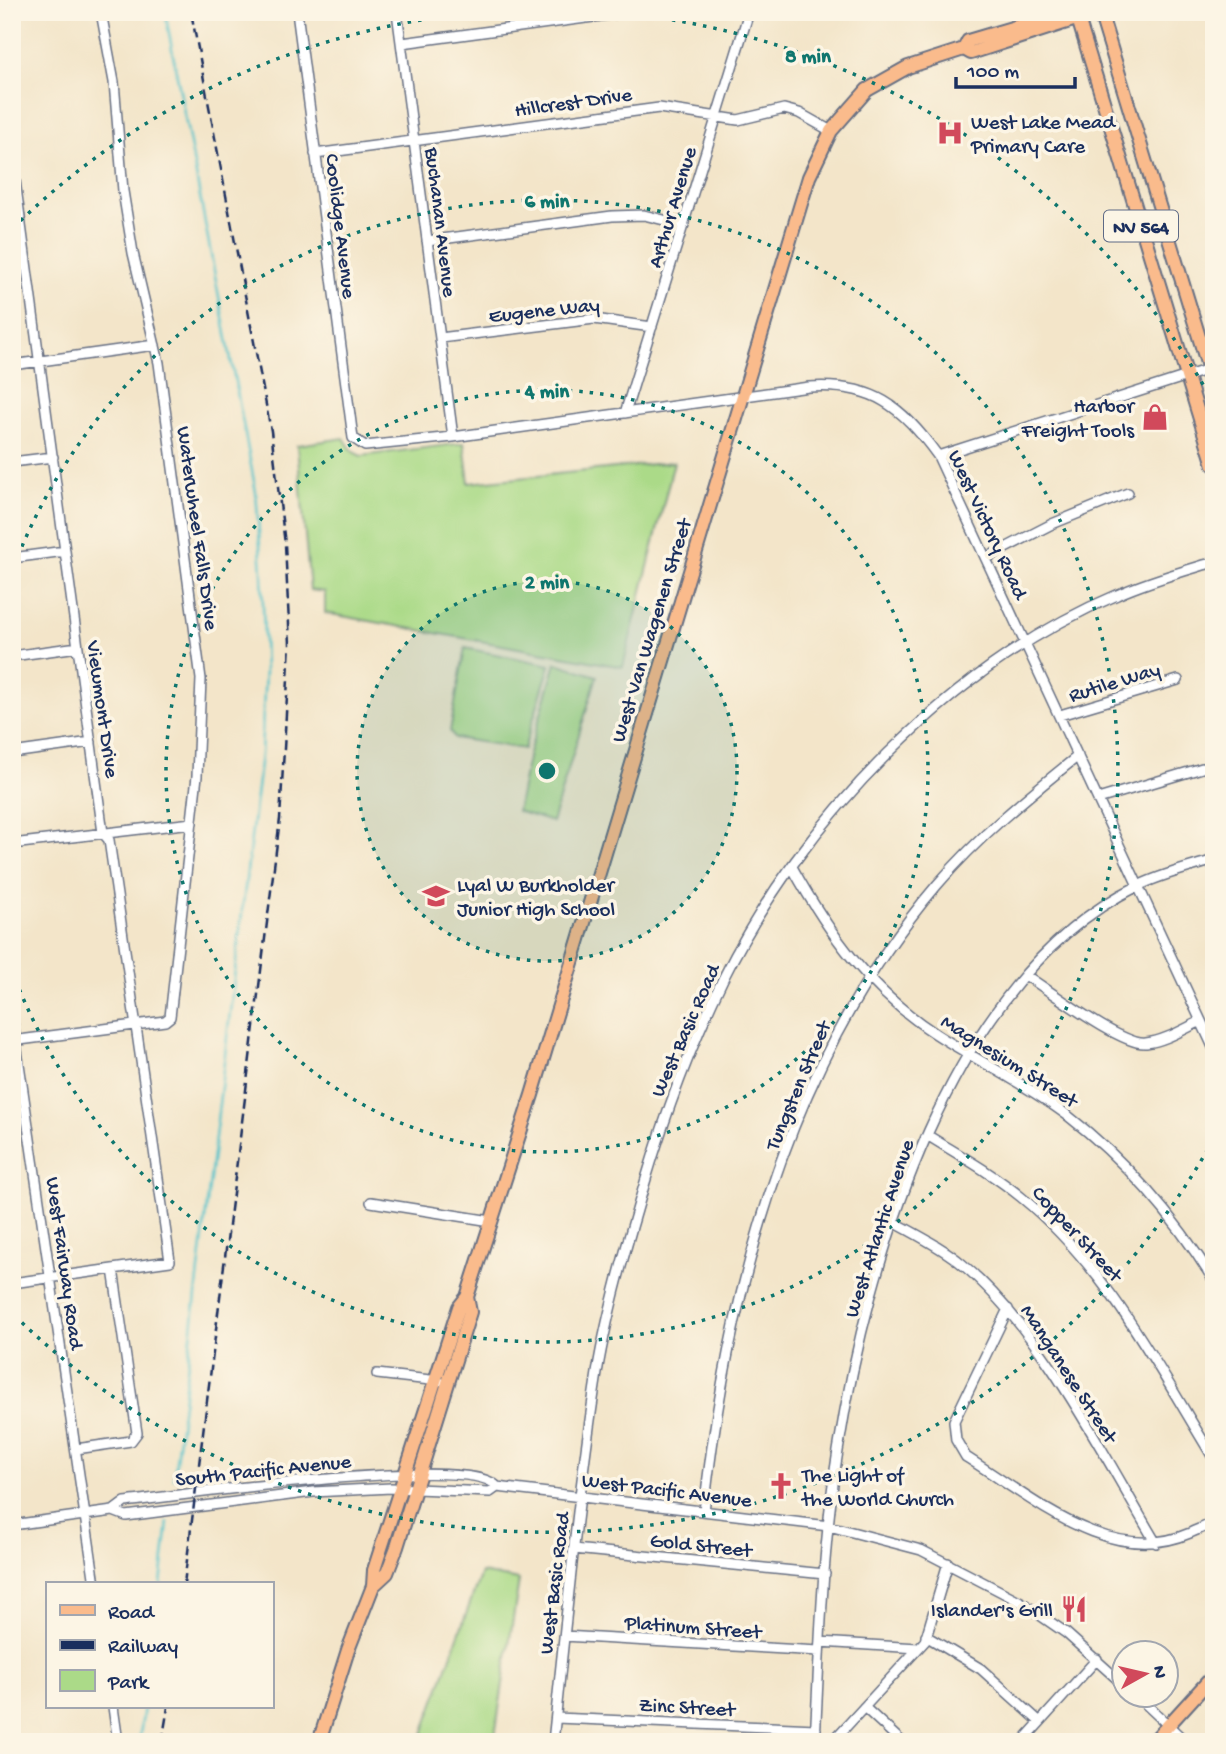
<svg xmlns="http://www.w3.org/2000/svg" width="1226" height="1754" viewBox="0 0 1226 1754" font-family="'Gochi Hand',sans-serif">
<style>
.green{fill:#abda88;stroke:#638473;stroke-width:2}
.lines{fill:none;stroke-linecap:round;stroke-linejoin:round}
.stream{stroke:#56c3ca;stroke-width:2.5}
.minor-casing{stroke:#676f83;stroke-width:12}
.major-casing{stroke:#676f83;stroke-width:16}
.minor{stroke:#fff;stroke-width:9}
.major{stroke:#fabb8c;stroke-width:12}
.rail{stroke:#1b2f5e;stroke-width:2.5;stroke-dasharray:10 5;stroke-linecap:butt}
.ring{fill:none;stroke:#0f766e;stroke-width:3.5;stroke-dasharray:3.5 7}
.labels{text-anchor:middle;stroke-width:7;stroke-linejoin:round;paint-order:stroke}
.shield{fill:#fcf5e5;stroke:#5e6a86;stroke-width:2}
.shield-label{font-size:19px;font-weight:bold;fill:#1b2f5e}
.street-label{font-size:21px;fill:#1b2f5e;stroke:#fcf5e5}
.poi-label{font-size:21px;fill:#1b2f5e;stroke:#fcf5e5;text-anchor:start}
.centre{fill:#0f766e;stroke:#fcf5e5;stroke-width:3.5}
.ring-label{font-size:21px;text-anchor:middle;font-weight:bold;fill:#0f766e;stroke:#fcf5e5;stroke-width:7;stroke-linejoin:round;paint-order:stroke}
</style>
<rect width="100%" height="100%" fill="#fcf5e5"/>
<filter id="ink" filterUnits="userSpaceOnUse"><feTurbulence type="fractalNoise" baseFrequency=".0143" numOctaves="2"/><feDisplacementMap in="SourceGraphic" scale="14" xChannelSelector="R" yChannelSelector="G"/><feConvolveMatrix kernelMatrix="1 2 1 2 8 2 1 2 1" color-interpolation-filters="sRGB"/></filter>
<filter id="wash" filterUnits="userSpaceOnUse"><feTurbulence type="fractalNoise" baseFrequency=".00686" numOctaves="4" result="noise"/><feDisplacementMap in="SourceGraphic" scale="28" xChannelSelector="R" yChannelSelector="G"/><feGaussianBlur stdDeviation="1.57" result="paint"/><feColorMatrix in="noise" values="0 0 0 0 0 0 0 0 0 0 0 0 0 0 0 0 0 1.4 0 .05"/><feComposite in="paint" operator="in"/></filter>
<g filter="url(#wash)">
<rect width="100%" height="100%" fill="#f3e5c9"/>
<path class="green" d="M 344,438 L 353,452 L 361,456 L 464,443 L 469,483 L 674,462 L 623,667 L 325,613 L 325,592 L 310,590 L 297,445 Z
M 465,648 L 550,665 L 524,749 L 455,738 L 450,731 Z
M 556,663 L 597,676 L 552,822 L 517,811 L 529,753 Z
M 481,1573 L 519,1580 L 494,1742 L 420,1742 Z"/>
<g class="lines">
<path class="stream" d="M 165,12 L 256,492 L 262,572 L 265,671 L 261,755 L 174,1478
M 161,1584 L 168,1522
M 139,1742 L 144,1707"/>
</g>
</g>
<g filter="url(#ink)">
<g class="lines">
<defs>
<path id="minor" d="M 297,12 L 353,438 L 365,446 L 453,437 L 809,387 C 873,383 902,406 938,456 L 1214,1049
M 397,12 L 453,437
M 402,43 L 630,12
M 315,154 L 659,108 L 738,120 L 784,109 L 799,113 L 831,131
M 12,158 L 103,833 L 109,840 L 170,1261 L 12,1283
M 427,241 L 612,216 L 644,215 L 684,225
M 12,267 L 26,265
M 440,338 L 594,319 L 652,327
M 12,365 L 155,345
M 625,413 L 749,12
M 938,456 L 1209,369
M 12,462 L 53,457
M 12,558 L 65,551
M 986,558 L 1052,524 L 1128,493
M 12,656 L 78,647
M 1060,715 L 1178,680
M 12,753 L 91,742
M 1098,799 L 1202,768
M 12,844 L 192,823
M 792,867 C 829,934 871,992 936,1034 C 979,1062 1025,1083 1067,1115 C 1126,1161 1175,1217 1214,1281
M 1025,975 C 1049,990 1122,1046 1146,1043 C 1165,1041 1184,1029 1201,1021
M 12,1016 L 95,1584
M 12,1041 L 165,1021 L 170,1017 L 197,776 L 201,679 L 159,363 L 133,253 L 123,191 L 114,82 L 101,12
M 927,1135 C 959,1155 992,1173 1021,1197 C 1107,1267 1157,1366 1214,1459
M 371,1202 L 491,1221
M 894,1222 C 917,1235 942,1247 962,1264 C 1042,1330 1102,1453 1156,1543
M 1008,1309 L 954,1421 L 956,1440 L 966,1457 C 1031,1497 1110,1568 1190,1533 C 1198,1529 1207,1527 1214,1521
M 377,1374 L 439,1381
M 76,1449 L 131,1441 L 137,1433 L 113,1269
M 113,1511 L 125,1502 C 174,1496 476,1453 497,1487
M 704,1511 C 728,1290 791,1056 937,885 C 979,836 1028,796 1078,756
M 12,1525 L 113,1511 L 126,1516 L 313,1492 L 391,1488 L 490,1492 L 497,1487 L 829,1526 L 921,1550 L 1021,1602 L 1066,1633 L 1124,1685
M 574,1549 L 825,1574
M 564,1636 L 819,1651
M 926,1636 L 981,1669 L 1040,1722
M 820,1642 L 918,1648
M 1135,1694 L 1186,1742
M 113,1707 L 118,1742
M 864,1707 L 902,1742
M 556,1718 L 816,1729
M 553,1742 C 566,1619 578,1495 597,1373 C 606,1318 621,1264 637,1210 C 659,1131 687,1053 723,979 C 802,820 953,664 1117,595 C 1148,581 1181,572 1214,562
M 815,1742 C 820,1645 822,1547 838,1451 C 868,1260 950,977 1138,886 C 1162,874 1189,868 1214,860
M 832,1742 L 925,1641 L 948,1563
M 1022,1742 L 1097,1659"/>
<path id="major" d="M 1076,12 L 1214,465
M 1100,12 L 1214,386
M 964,49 L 971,53 L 1098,12
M 373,1586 L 387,1573 L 397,1547 L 470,1312 L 467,1297
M 319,1742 L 348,1650 L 373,1586 L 374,1570 L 459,1307 L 467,1297 L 532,1095 L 809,177 L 831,131 L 867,90 L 908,67 L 964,49 L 968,41 L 1062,13 L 1078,17
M 1153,1742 L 1214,1675"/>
</defs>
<use href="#minor" class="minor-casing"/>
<use href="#major" class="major-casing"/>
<use href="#minor" class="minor"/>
<use href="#major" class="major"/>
<path class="rail" d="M 184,1584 L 280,819 L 290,644 L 285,544 L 271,431 L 191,12
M 162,1742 L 168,1707"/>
</g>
</g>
<circle cx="547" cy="771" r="190" fill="#0f766e" fill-opacity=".12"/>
<g class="ring">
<circle cx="547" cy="771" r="190"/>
<circle cx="547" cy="771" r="381"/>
<path d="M14 566A571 571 0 1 1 14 976"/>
<path d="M1213 1140A762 762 0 0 1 13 1314M13 228A762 762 0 0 1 474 13M620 13A762 762 0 0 1 1213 402"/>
</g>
<defs>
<symbol id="hospital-bare" viewBox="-9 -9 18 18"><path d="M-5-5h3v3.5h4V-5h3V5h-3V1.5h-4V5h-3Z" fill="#d1495b" stroke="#fcf5e5" stroke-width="2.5" paint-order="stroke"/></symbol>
<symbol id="shop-bare" viewBox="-9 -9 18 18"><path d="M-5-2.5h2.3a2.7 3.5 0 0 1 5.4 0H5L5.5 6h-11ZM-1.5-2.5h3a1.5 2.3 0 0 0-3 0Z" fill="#d1495b" stroke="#fcf5e5" stroke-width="2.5" paint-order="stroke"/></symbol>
<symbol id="school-bare" viewBox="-9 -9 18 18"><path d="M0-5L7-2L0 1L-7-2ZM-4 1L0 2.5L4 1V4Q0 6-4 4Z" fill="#d1495b" stroke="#fcf5e5" stroke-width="2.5" paint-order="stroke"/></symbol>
<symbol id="church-bare" viewBox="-9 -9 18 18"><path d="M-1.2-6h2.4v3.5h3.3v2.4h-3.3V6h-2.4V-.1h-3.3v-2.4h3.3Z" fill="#d1495b" stroke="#fcf5e5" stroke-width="2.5" paint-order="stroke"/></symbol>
<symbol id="restaurant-bare" viewBox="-9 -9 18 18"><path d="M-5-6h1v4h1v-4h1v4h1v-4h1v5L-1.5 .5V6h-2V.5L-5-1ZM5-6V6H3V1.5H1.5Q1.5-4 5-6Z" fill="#d1495b" stroke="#fcf5e5" stroke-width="2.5" paint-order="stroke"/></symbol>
</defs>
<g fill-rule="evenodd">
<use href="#hospital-bare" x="931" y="114" width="38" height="38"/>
<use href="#shop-bare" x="1136" y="398" width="38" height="38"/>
<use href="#school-bare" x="417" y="877" width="38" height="38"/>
<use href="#church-bare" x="762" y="1467" width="38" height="38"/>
<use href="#restaurant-bare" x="1055" y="1590" width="38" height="38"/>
</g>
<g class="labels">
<rect class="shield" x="1104" y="210.5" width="74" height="31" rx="5"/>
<g class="shield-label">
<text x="1141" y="233">NV 564</text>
</g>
<g class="street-label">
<text transform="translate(573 101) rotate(-8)" y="7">Hillcrest Drive</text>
<text transform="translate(671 207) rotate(-73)" y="7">Arthur Avenue</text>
<text transform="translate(442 222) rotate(83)" y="7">Buchanan Avenue</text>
<text transform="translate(342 226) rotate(83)" y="7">Coolidge Avenue</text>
<text transform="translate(544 309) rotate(-6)" y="7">Eugene Way</text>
<text transform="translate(989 524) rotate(65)" y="7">West Victory Road</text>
<text transform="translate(199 528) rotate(82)" y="7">Waterwheel Falls Drive</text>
<text transform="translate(650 630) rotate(-73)" y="7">West Van Wagenen Street</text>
<text transform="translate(1114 681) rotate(-17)" y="7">Rutile Way</text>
<text transform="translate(104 709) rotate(82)" y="7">Viewmont Drive</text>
<text transform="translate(684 1030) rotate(-66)" y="7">West Basic Road</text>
<text transform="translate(1010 1060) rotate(32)" y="7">Magnesium Street</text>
<text transform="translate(797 1085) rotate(-67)" y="7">Tungsten Street</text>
<text transform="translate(878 1228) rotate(-72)" y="7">West Atlantic Avenue</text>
<text transform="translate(1078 1233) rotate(47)" y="7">Copper Street</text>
<text transform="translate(66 1263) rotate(82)" y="7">West Fairway Road</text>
<text transform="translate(1070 1373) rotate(57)" y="7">Manganese Street</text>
<text transform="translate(263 1469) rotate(-6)" y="7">South Pacific Avenue</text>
<text transform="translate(667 1489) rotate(7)" y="7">West Pacific Avenue</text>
<text transform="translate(701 1544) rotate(6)" y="7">Gold Street</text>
<text transform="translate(553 1583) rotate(-83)" y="7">West Basic Road</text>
<text transform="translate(693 1626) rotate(4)" y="7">Platinum Street</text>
<text transform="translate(687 1706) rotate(3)" y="7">Zinc Street</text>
</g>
<g class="poi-label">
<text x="971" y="128">West Lake Mead<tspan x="971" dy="24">Primary Care</tspan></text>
<text x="1134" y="412" text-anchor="end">Harbor<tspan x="1134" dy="24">Freight Tools</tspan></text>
<text x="457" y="891">Lyal W Burkholder<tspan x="457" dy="24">Junior High School</tspan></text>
<text x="802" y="1481">The Light of<tspan x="802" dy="24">the World Church</tspan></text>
<text x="1053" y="1616" text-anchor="end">Islander's Grill</text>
</g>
</g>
<circle cx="547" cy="771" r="10" class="centre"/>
<g class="ring-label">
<text x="808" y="62">8 min</text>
<text x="547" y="207">6 min</text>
<text x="547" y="397">4 min</text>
<text x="547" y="588">2 min</text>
</g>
<rect width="1226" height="1754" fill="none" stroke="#fcf5e5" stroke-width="42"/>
<rect x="46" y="1582" width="228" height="126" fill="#fcf5e5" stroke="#a2a6af" stroke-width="2"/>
<rect x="60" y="1605" width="35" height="10" fill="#fabb8c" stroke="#a2a6af" stroke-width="2"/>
<text x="108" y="1618" font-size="21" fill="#1b2f5e">Road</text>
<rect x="60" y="1640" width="35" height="10" fill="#1b2f5e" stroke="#a2a6af" stroke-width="2"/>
<text x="108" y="1652" font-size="21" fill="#1b2f5e">Railway</text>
<rect x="60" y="1670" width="35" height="21" fill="#abda88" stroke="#a2a6af" stroke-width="2"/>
<text x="108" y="1688" font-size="21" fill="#1b2f5e">Park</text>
<g transform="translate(1145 1674) rotate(82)"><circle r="33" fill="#fcf5e5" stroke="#a2a6af" stroke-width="2"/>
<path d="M0-5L12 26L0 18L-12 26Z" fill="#d1495b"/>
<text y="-10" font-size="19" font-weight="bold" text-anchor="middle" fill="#1b2f5e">N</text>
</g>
<path d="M956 77v10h119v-10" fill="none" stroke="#1b2f5e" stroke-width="3.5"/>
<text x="967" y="77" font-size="21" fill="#1b2f5e" stroke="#fcf5e5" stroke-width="5" paint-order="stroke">100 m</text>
</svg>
